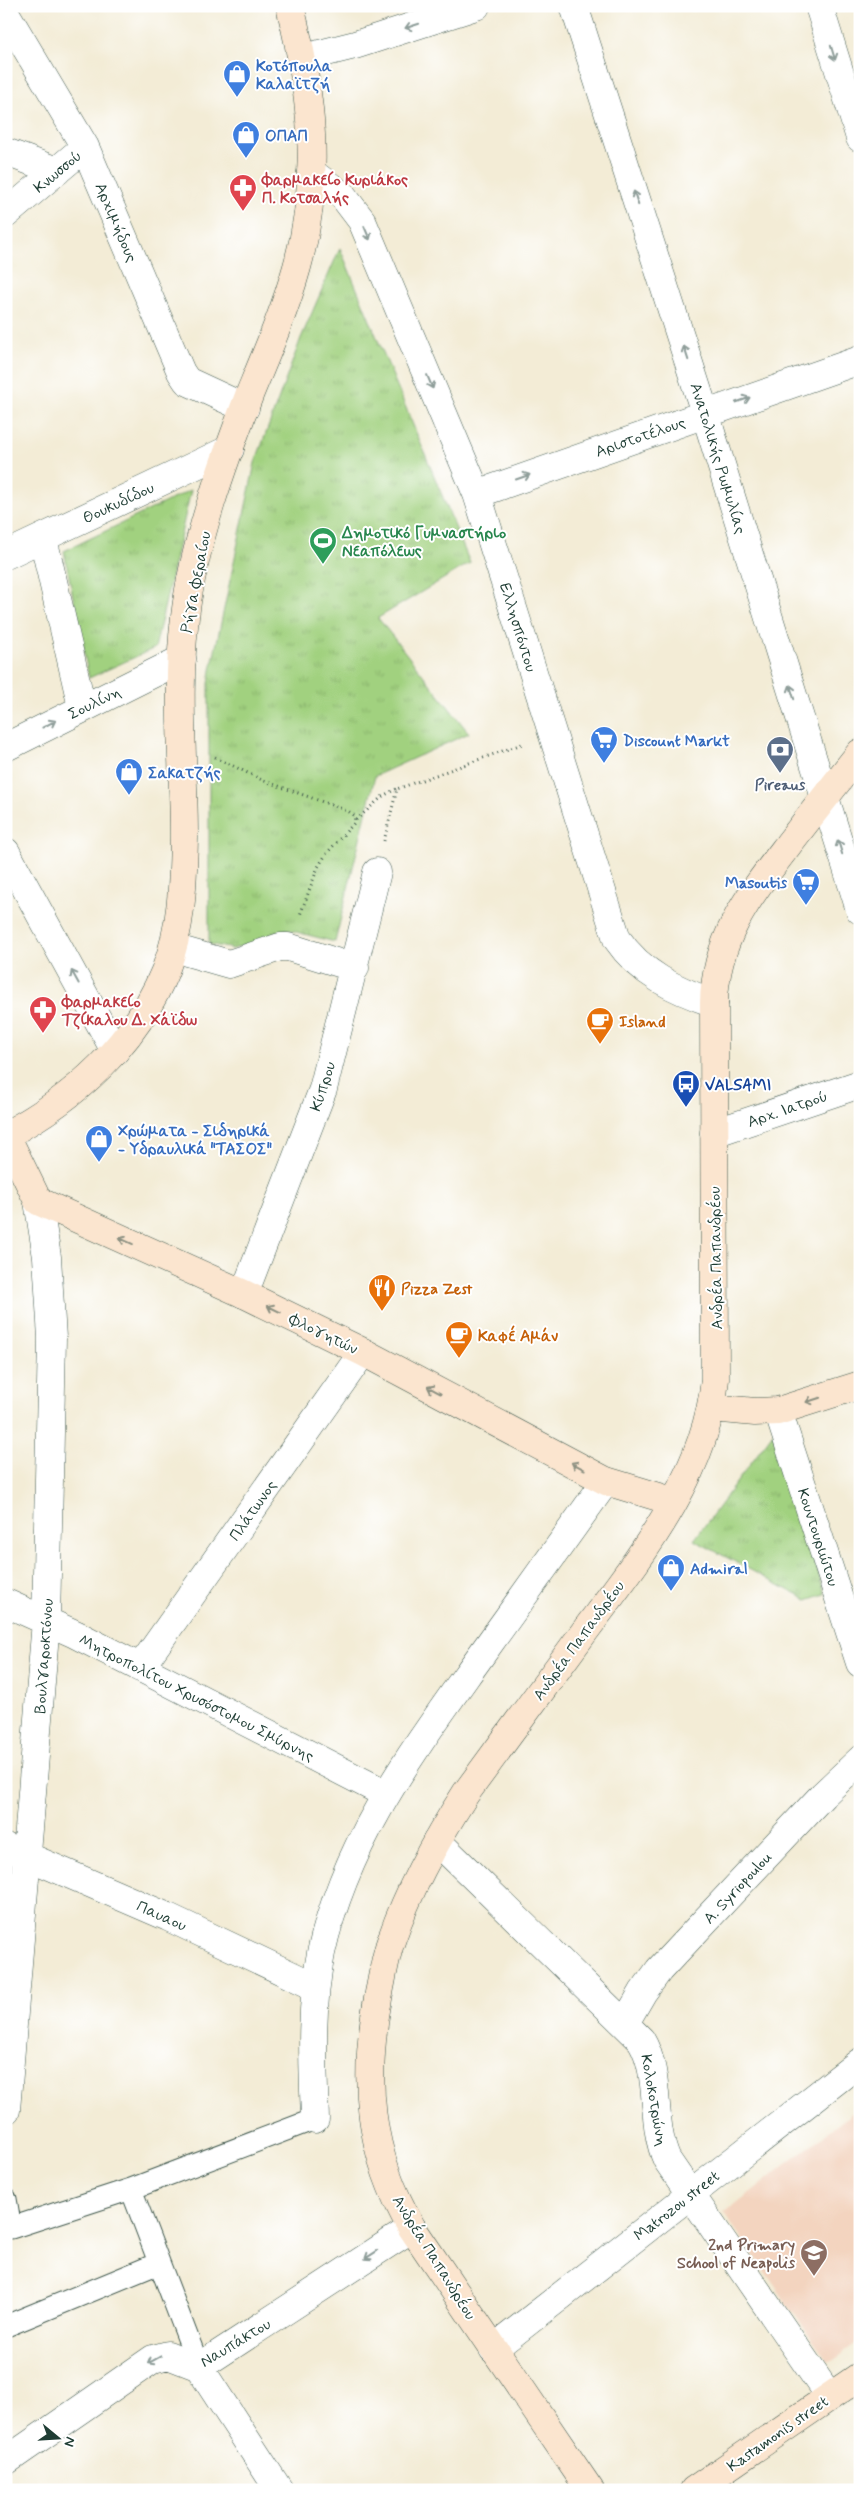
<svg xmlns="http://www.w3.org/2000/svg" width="866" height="2496" viewBox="0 0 866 2496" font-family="Mynerve,sans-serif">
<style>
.built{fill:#f3d4bf}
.park{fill:url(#park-tufts);stroke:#60875a}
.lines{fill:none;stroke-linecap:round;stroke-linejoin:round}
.lane-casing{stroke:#3f574c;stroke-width:23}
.street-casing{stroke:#3f574c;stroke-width:29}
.secondary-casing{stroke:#3f574c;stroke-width:29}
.path{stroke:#3f574c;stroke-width:3;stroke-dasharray:1 4;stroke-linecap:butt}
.lane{stroke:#fff;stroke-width:21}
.street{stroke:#fff;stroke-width:28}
.secondary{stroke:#fbe5cf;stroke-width:28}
.oneway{stroke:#8f9e9a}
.oneway2{stroke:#8d9182}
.labels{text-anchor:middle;stroke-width:4;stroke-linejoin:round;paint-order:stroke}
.shop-label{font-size:16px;font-weight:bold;fill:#366cbe;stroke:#fff;text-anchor:start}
.street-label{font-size:16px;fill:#1f3d34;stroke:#fff}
.health-label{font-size:16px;font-weight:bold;fill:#be3a42;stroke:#fff;text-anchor:start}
.leisure-label{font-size:16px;font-weight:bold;fill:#27864d;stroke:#fff;text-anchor:start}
.service-label{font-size:16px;font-weight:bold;fill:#4e5e75;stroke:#fff}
.food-label{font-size:16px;font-weight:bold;fill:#c56008;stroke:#fff;text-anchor:start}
.transit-label{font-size:16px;font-weight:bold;fill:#164399;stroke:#fff;text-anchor:start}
.education-label{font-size:16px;font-weight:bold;fill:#785e54;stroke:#fff;text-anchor:end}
</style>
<defs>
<pattern id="park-tufts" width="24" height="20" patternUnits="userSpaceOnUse" patternTransform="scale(1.25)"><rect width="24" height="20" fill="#a1d17f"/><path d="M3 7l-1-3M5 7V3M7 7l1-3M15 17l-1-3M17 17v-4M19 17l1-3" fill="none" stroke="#8ab46e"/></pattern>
</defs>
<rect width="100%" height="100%" fill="#fff"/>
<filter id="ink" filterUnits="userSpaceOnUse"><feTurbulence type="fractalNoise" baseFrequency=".02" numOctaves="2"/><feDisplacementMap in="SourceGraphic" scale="10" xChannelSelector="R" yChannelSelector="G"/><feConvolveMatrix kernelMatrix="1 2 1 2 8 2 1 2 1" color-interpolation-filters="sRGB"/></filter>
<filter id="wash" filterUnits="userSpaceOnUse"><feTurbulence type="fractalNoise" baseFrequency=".0096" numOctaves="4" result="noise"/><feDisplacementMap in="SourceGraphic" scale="20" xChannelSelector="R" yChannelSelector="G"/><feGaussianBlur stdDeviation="1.12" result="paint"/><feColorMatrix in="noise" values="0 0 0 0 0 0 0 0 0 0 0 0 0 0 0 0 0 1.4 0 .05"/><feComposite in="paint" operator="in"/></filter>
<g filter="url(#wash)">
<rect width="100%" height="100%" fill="#f3ecd6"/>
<path class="built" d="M 860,2107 L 860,2341 L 828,2362 L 724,2213 Z"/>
<path class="park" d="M 340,248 L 470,563 L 378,618 L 469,733 L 375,776 L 335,942 L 285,929 L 279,934 L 233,949 L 209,944 L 209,684 L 211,670 L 255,463 L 301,338 Z
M 191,490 L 155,648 L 89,678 L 64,551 Z
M 773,1433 L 825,1594 L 807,1600 L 694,1540 Z"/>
</g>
<g filter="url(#ink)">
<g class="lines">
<defs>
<path id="lane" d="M 131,2189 L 315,2119
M 6,2199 L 11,2228 L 131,2189 L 199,2367
M 6,2326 L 159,2263"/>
<path id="street" d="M 574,6 L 705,413 L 860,910
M 819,6 L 860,138
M 6,14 L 85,147 L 181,372 L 187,381 L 245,408
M 303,58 L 355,45 L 476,6
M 6,152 L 57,171
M 311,172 L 343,196 L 362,221 L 477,494 L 617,939 C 641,974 675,990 714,1003
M 6,214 L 85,147
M 477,494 L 860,360
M 43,538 L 82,707
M 6,555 L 230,449
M 6,747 L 182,659
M 6,852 L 115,1051
M 173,948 L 229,964 L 280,947 L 288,947 L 355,968
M 714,1133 L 860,1084
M 244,1294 L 323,1089 L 377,872
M 778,1411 L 860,1663
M 6,1603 L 75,1634 L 386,1794
M 140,1668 L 363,1352
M 437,1841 L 641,2040 C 662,2075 650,2123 667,2160 L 829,2396
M 6,1847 L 168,1917 L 316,1987
M 625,2023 L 643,1992 L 659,1970 L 823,1795 L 860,1760
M 6,2110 L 46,1621 L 52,1338 L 47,1257 L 38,1201
M 315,2119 C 313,2063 310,2008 321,1953 C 345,1843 410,1755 474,1665 C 518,1604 562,1542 606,1481
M 493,2349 L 860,2062
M 199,2367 L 412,2228
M 199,2367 L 279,2490
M 6,2461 L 153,2359 L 168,2355 L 199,2367"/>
<path id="secondary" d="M 6,1135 C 75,1098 135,1044 165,971 C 182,928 183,883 184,838 C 184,765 176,690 185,617 C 193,545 224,461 250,393 C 267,352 285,310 297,267 C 322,177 312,95 290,6
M 6,1135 L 38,1201 L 244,1294 L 363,1352 L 606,1481 L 672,1501
M 712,1408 L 755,1412 L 778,1411 L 860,1385
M 590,2490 L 412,2228 C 368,2153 362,2079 379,1993 C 383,1975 385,1956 392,1938 C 410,1886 437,1838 466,1793 C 504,1741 542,1690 579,1639 C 636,1562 706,1478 715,1379 L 714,1003 C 715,936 753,891 791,841 C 814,811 837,782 860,753
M 694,2490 L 860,2376"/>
</defs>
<use href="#lane" class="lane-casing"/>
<use href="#street" class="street-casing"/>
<use href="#secondary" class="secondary-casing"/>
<path class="path" d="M 215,757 L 262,780 L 348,811 L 355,816 L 354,823 L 327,853 L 318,867 L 300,915
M 356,820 L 383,796 L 396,789
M 384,841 L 397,789 L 522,744"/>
<use href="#lane" class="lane"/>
<use href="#street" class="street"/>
<use href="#secondary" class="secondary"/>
</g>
<defs><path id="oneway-shaft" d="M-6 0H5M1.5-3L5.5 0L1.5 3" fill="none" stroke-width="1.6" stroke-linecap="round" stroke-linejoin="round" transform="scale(1.25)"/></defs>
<g class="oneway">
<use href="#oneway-shaft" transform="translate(412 26) rotate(162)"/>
<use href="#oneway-shaft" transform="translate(833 53) rotate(73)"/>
<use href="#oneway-shaft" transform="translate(636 198) rotate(-108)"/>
<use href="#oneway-shaft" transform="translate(367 233) rotate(67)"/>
<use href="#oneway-shaft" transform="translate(686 353) rotate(-108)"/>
<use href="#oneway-shaft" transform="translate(430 382) rotate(67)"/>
<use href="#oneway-shaft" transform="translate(743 400) rotate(-19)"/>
<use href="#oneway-shaft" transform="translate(523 477) rotate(-19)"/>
<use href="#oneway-shaft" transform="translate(792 692) rotate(-107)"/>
<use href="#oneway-shaft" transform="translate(49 724) rotate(-28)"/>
<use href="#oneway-shaft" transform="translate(840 847) rotate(-107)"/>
<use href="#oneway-shaft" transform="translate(75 977) rotate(-119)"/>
<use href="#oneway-shaft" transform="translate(371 2255) rotate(147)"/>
<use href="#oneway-shaft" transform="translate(154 2360) rotate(151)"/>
</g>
<g class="oneway2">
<use href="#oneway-shaft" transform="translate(126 1241) rotate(-156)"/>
<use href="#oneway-shaft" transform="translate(274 1309) rotate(-154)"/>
<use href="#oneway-shaft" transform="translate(434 1390) rotate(-152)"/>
<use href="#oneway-shaft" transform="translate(813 1400) rotate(162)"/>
<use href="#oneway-shaft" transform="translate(578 1466) rotate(-152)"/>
</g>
</g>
<defs>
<symbol id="shop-pin" viewBox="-11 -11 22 30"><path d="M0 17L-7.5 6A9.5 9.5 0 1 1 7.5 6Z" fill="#3f7fe0" stroke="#fff"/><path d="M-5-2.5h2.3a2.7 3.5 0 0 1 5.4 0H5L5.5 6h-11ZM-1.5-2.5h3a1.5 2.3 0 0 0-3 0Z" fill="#fff"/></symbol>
<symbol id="pharmacy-pin" viewBox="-11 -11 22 30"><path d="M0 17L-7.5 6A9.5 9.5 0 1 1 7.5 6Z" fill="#e0444e" stroke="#fff"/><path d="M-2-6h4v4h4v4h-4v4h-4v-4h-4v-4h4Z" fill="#fff"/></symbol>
<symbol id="stadium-pin" viewBox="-11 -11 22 30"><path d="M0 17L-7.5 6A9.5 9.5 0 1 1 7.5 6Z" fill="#2e9e5b" stroke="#fff"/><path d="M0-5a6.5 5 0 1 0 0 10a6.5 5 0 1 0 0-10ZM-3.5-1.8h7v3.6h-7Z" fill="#fff"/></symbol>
<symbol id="supermarket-pin" viewBox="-11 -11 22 30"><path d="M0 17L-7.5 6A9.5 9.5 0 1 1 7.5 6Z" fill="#3f7fe0" stroke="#fff"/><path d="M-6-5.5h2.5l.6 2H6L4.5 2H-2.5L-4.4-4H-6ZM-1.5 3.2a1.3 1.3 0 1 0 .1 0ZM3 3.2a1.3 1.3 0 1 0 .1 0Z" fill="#fff"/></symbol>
<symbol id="bank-pin" viewBox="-11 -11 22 30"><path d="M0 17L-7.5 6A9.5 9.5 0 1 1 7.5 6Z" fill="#5c6f8a" stroke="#fff"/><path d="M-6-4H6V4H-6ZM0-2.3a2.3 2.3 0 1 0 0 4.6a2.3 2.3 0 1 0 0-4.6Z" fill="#fff"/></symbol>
<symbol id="cafe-pin" viewBox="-11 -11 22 30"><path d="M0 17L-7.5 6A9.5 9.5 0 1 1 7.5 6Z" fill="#e8710a" stroke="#fff"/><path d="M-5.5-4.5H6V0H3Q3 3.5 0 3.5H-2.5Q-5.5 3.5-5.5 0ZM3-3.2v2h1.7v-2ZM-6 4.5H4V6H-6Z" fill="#fff"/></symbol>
<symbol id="bus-pin" viewBox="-11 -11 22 30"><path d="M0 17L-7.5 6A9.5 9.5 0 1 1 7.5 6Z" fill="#1a4fb4" stroke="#fff"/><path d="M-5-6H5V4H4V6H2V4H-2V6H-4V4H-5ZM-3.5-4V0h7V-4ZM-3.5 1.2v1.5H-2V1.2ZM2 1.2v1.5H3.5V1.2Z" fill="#fff"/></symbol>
<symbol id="restaurant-pin" viewBox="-11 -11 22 30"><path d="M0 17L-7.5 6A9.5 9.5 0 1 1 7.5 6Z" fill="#e8710a" stroke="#fff"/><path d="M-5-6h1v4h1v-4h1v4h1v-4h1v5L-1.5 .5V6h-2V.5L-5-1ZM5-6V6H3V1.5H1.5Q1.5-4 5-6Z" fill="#fff"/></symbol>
<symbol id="school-pin" viewBox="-11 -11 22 30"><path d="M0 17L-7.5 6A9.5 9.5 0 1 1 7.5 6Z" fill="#8d6e63" stroke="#fff"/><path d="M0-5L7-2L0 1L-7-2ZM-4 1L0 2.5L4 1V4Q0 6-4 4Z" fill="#fff"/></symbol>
</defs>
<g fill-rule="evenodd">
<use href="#shop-pin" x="221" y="58" width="32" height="43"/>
<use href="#shop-pin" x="230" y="119" width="32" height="43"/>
<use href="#pharmacy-pin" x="227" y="172" width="32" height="43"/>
<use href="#stadium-pin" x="307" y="525" width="32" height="43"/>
<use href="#supermarket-pin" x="588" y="724" width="32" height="43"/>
<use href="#bank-pin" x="764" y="734" width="32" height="43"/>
<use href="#shop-pin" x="113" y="756" width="32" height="43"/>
<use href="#supermarket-pin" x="790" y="866" width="32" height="43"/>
<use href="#pharmacy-pin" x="27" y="994" width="32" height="43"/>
<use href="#cafe-pin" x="584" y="1005" width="32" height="43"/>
<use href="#bus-pin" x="670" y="1068" width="32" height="43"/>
<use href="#shop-pin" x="83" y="1123" width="32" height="43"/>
<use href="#restaurant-pin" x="366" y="1272" width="32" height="43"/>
<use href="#cafe-pin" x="443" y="1319" width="32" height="43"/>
<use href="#shop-pin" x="655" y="1552" width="32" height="43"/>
<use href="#school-pin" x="798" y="2237" width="32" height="43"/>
</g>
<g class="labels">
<g class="shop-label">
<text x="256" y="71">Κοτόπουλα<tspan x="256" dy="18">Καλαϊτζή</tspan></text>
<text x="265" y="141">ΟΠΑΠ</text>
<text x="623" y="746">Discount Markt</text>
<text x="148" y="778">Σακατζής</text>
<text x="787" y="888" text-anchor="end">Masoutis</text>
<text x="118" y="1136">Χρώματα - Σιδηρικά<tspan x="118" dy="18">- Υδραυλικά "ΤΑΣΟΣ"</tspan></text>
<text x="690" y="1574">Admiral</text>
</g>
<g class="street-label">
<text transform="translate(57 171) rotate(-40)" y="6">Κνωσσού</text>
<text transform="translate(117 222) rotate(67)" y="6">Αρχιμήδους</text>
<text transform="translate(640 436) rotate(-19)" y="6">Αριστοτέλους</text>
<text transform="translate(719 458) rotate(73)" y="6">Ανατολικής Ρωμυλίας</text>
<text transform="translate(118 502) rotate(-25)" y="6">Θουκυδίδου</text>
<text transform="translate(195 582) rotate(-79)" y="6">Ρήγα Φεραίου</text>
<text transform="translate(519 627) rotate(73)" y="6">Ελλησπόντου</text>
<text transform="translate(94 702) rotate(-26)" y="6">Σουλίνη</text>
<text transform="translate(322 1086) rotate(-72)" y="6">Κύπρου</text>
<text transform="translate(787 1108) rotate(-19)" y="6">Αρχ. Ιατρού</text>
<text transform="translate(715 1258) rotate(-91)" y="6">Ανδρέα Παπανδρέου</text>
<text transform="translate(324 1333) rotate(26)" y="6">Φλογητών</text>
<text transform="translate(252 1510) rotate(-55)" y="6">Πλάτωνος</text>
<text transform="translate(819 1537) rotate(72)" y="6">Κουντουριώτου</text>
<text transform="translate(578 1640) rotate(-54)" y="6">Ανδρέα Παπανδρέου</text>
<text transform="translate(43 1656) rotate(-86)" y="6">Βουλγαροκτόνου</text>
<text transform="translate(197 1697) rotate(27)" y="6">Μητροπολίτου Χρυσόστομου Σμύρνης</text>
<text transform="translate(737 1887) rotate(-47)" y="6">A. Syriopoulou</text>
<text transform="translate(162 1915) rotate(24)" y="6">Παυαου</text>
<text transform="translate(655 2100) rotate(80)" y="6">Κολοκοτρώνη</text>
<text transform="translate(676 2205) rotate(-38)" y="6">Matrozou street</text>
<text transform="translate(435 2257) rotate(58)" y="6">Ανδρέα Παπανδρέου</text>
<text transform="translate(235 2342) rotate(-31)" y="6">Ναυπάκτου</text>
<text transform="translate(777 2433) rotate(-35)" y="6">Kastamonis street</text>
</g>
<g class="health-label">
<text x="262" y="185">Φαρμακείο Κυριάκος<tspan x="262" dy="18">Π. Κοτσαλής</tspan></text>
<text x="62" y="1007">Φαρμακείο<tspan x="62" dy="18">Τζίκαλου Δ. Χάϊδω</tspan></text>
</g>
<g class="leisure-label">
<text x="342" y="538">Δημοτικό Γυμναστήριο<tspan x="342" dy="18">Νεαπόλεως</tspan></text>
</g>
<g class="service-label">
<text x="780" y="790">Pireaus</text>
</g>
<g class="food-label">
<text x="619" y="1027">Island</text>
<text x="401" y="1294">Pizza Zest</text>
<text x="478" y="1341">Καφέ Αμάν</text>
</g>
<g class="transit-label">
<text x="705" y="1090">VALSAMI</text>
</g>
<g class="education-label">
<text x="795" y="2250">2nd Primary<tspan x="795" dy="18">School of Neapolis</tspan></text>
</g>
</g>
<rect width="866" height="2496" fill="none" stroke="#fff" stroke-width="25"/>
<g transform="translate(58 2438) rotate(108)" stroke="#ffffff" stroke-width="4" paint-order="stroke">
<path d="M0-4L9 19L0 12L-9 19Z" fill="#1f3d34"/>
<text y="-8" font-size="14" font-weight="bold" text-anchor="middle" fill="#1f3d34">N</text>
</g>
</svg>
